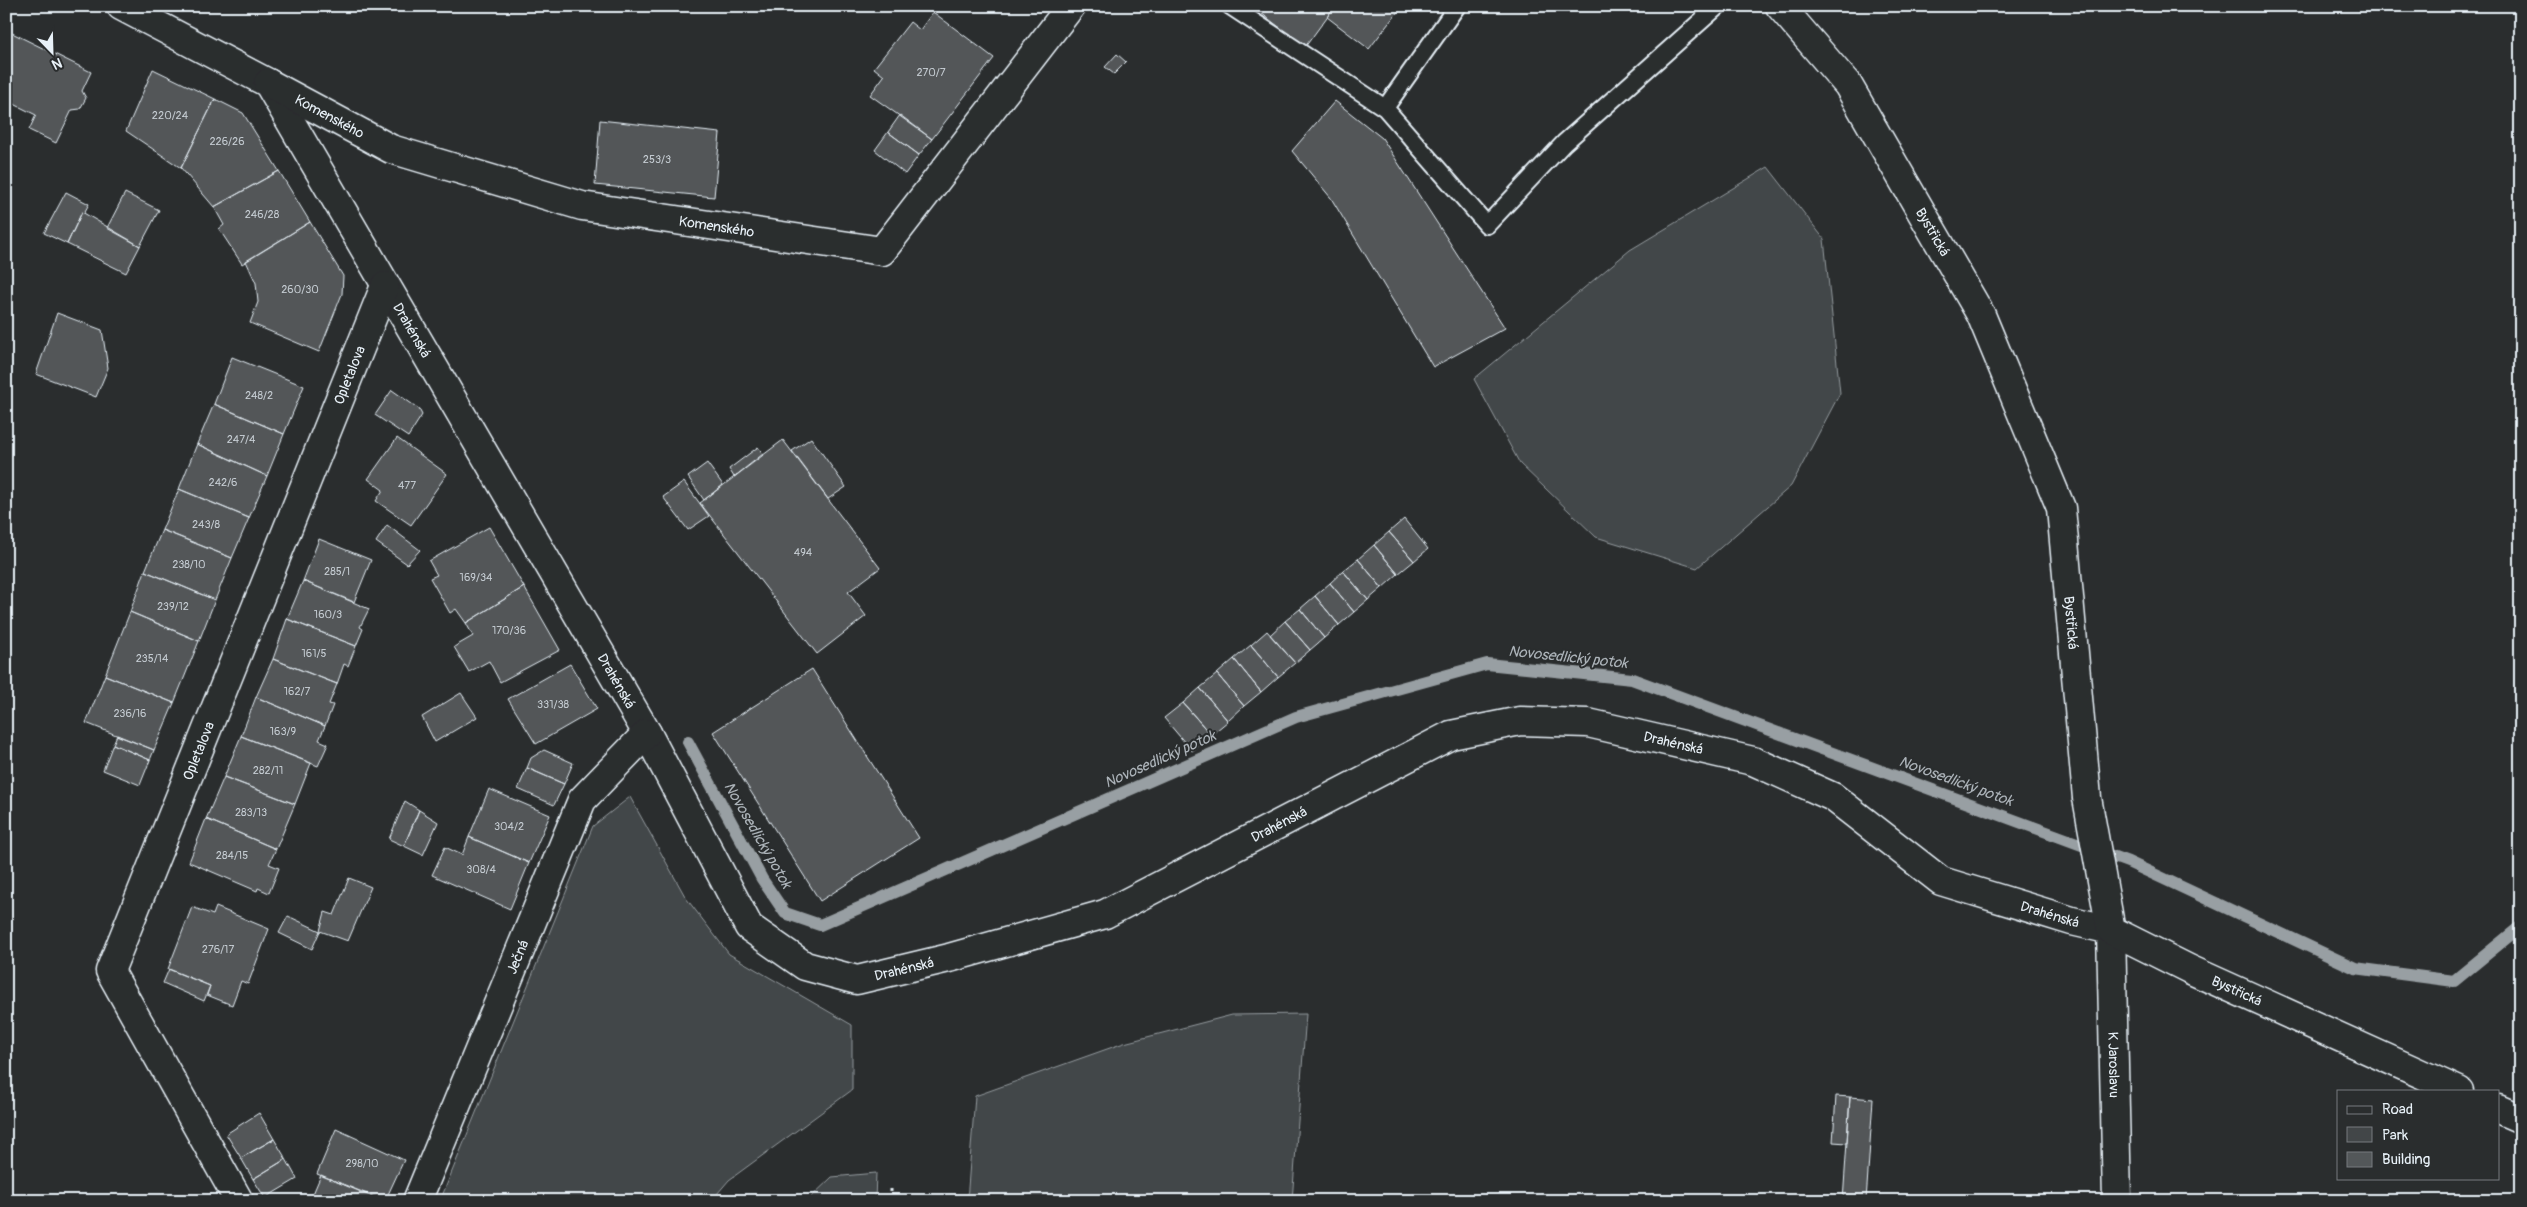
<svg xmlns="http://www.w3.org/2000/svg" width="2527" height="1207" viewBox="0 0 2527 1207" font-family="Pangolin,sans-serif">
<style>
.green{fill:#424648;stroke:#959ca0}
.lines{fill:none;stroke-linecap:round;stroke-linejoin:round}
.stream{stroke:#989fa3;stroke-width:12}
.building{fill:#535759;stroke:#e8f1f8}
.lane-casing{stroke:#e8f1f8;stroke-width:20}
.street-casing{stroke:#e8f1f8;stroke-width:31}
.secondary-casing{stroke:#e8f1f8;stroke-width:31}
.path{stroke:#e8f1f8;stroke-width:3;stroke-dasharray:5 4;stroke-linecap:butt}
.lane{stroke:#2a2d2e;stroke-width:16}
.street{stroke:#2a2d2e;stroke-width:28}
.secondary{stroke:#2a2d2e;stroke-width:28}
.labels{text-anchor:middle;stroke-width:4;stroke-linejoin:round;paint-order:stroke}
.number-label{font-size:11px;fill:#c3cad0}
.street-label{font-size:14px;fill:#e8f1f8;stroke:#2a2d2e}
.water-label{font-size:15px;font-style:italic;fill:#acb3b9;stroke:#2a2d2e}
</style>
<rect width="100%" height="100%" fill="#2a2d2e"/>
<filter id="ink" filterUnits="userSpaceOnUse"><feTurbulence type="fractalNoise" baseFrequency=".02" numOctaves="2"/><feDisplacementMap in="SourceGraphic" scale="10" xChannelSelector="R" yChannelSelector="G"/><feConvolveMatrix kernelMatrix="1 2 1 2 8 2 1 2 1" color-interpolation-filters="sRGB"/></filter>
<g filter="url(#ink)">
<path class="green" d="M 1768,167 L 1824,239 L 1840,393 L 1791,486 L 1697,568 L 1596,537 L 1520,464 L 1474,379 L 1630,250 Z
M 630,797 L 686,898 L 729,954 L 852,1025 L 852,1090 L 729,1180 L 711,1201 L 440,1201 L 593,826 Z
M 1306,1014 L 1292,1201 L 967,1201 L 975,1096 L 1124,1043 L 1232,1015 Z
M 876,1173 L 875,1201 L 807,1201 L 832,1177 Z"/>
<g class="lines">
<path class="stream" d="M 688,742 L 762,879 L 785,913 L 820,925 L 1296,717 L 1487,664 L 1632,679 L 2128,862 L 2355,968 L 2454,981 L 2521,926"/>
</g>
<path class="building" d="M 1252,6 L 1335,6 L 1305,47 Z
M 1335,6 L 1402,6 L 1369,49 L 1327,17 Z
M 933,12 L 994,58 L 932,139 L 870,95 L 884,76 L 874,68 L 910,22 L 920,30 Z
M 6,30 L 91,72 L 82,91 L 86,98 L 80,109 L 72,110 L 56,143 L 29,130 L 36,115 L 6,100 Z
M 1117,54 L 1126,62 L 1114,74 L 1105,67 Z
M 153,69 L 215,99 L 181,168 L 126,131 Z
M 215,99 L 243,113 L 279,171 L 214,207 L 181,168 Z
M 1335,101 L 1382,138 L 1505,328 L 1433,367 L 1331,198 L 1292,151 Z
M 900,115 L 932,139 L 919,155 L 888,132 Z
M 600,120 L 720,133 L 714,197 L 595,185 Z
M 888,132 L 919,155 L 905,174 L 875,150 Z
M 279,171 L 310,222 L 242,264 L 219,229 L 224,225 L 214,207 Z
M 66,192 L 89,204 L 84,213 L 82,212 L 67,244 L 44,233 Z
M 125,193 L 159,210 L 140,246 L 107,228 Z
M 82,212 L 140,246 L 126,273 L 67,244 Z
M 310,222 L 343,276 L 342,294 L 319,352 L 250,323 L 258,302 L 256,283 L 246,261 Z
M 57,313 L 102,330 L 108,368 L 96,397 L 36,374 Z
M 232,357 L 304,386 L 284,434 L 214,404 Z
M 392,390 L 419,409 L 422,415 L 408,437 L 375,415 Z
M 214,404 L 284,434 L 267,476 L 197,444 Z
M 397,438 L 447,474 L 411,525 L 376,501 L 383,490 L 368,479 Z
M 811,438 L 846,487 L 828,499 L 792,451 Z
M 783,440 L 880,568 L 848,592 L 866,616 L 817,654 L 700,503 Z
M 197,444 L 267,476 L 249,518 L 179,489 Z
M 758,447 L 763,454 L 734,477 L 729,469 Z
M 707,463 L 723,485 L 704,500 L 688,477 Z
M 684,482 L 709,516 L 688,530 L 663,497 Z
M 179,489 L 249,518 L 232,558 L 162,530 Z
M 1404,519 L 1428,549 L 1414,561 L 1389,532 Z
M 387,525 L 420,550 L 407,564 L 376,542 Z
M 489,527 L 524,587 L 466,623 L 456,609 L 450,613 L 430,578 L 437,575 L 429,561 Z
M 162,530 L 232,558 L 215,600 L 145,571 Z
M 1389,532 L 1414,561 L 1398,574 L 1374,545 Z
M 319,539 L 371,560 L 354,602 L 303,581 Z
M 1374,545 L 1398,574 L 1382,588 L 1358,559 Z
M 1358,559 L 1382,588 L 1368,600 L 1343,571 Z
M 145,571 L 215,600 L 199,641 L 130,612 Z
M 1343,571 L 1368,600 L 1354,612 L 1330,583 Z
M 303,581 L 369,609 L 360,627 L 363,629 L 356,646 L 287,619 Z
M 1330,583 L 1354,612 L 1339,625 L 1315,596 Z
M 524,587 L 560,650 L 500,682 L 489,661 L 469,672 L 454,647 L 473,636 L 466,623 Z
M 1315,596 L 1339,625 L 1324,638 L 1300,609 Z
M 1300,609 L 1324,638 L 1310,650 L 1285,621 Z
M 130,612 L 199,641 L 174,703 L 105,675 Z
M 287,619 L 356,646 L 348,666 L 344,664 L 337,684 L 273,659 Z
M 1285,621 L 1310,650 L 1295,663 L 1270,635 Z
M 1267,631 L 1295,663 L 1278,677 L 1251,645 Z
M 1251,645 L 1278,677 L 1261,692 L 1234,659 Z
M 273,659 L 337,684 L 329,704 L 333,705 L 325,726 L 256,697 Z
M 1234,659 L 1261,692 L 1244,706 L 1217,674 Z
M 570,664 L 597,709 L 536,744 L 508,699 Z
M 812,669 L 919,838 L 820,901 L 713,732 Z
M 1217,674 L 1244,706 L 1228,721 L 1200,688 Z
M 105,675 L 174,703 L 154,750 L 86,723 Z
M 1200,688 L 1228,721 L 1211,735 L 1183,703 Z
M 461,693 L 477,717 L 435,742 L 422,717 Z
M 256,697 L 325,726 L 319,740 L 328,744 L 318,766 L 241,736 Z
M 1183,703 L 1211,735 L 1192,751 L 1164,718 Z
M 117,735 L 154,750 L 150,760 L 113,744 Z
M 241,736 L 311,763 L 295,804 L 224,777 Z
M 113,744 L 150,760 L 140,785 L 103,770 Z
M 544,750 L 573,763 L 564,784 L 527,768 L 531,758 Z
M 527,768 L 564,784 L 554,805 L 518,789 Z
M 224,777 L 295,804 L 276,849 L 206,819 Z
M 489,789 L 550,815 L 529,863 L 469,837 Z
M 405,801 L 419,810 L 404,846 L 389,839 Z
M 419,810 L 438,822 L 423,855 L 404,846 Z
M 206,819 L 276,849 L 269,864 L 279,868 L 269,893 L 258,888 L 257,891 L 189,862 Z
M 469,837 L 529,863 L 510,909 L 432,875 L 445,847 L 462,855 Z
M 349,878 L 371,887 L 348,941 L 320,931 L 325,912 L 334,915 Z
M 192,907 L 213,915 L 216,907 L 269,929 L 248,984 L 241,981 L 232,1005 L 207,995 L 210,986 L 168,969 Z
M 288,916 L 320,931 L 312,949 L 279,933 Z
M 169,969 L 210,986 L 204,1001 L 163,983 Z
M 1836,1096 L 1850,1097 L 1847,1143 L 1833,1142 Z
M 1850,1097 L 1873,1099 L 1866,1201 L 1843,1201 Z
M 259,1113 L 274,1139 L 241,1158 L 226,1134 Z
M 336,1129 L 404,1160 L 385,1201 L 317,1174 Z
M 274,1139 L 286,1159 L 253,1179 L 241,1158 Z
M 286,1159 L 297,1179 L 265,1198 L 253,1179 Z
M 321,1175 L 382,1201 L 310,1201 Z"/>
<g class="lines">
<defs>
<path id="lane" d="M 1230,6 L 1385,108 L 1487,225 L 1564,143 L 1718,6
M 1385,108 L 1457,6"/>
<g id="street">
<path id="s1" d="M 121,6 L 268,83 L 647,733 L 749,927 L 805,966 L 857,980 L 949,958 L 1105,914 L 1451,735 L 1520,721 L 1588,723 L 1753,761 L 1833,797 L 1941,881 L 2072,921 L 2111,930 L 2117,1201"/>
<path id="s2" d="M 268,83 L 391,149 L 582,206 L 882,251 L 1071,6"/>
<path id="s3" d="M 239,1201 L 110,971 L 385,286"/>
<path id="s4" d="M 417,1201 L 582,800 L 647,733"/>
</g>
<g id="secondary">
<path id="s5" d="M 1780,6 L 1848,85 L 1981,315 L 2061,508 L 2087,798 L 2111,930 L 2189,969 L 2459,1091"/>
<path d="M 2498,1109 L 2521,1119"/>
</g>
</defs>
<use href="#lane" class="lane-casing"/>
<use href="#street" class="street-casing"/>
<use href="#secondary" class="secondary-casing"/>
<path class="path" d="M 891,1201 L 891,1189"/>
<use href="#lane" class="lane"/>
<use href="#street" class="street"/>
<use href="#secondary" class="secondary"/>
</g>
</g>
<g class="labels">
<g class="number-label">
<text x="931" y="76">270/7</text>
<text x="170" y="119">220/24</text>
<text x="227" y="145">226/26</text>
<text x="657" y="163">253/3</text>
<text x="262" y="218">246/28</text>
<text x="300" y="293">260/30</text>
<text x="259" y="399">248/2</text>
<text x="241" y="443">247/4</text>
<text x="223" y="486">242/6</text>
<text x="407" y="489">477</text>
<text x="206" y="528">243/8</text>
<text x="803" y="556">494</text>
<text x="189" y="568">238/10</text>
<text x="337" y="575">285/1</text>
<text x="476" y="581">169/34</text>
<text x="173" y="610">239/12</text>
<text x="328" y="618">160/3</text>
<text x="509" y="634">170/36</text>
<text x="314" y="657">161/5</text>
<text x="152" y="662">235/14</text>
<text x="297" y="695">162/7</text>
<text x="553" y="708">331/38</text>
<text x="130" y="717">236/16</text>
<text x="283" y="735">163/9</text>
<text x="268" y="774">282/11</text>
<text x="251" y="816">283/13</text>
<text x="509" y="830">304/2</text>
<text x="232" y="859">284/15</text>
<text x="481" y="873">308/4</text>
<text x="218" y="953">276/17</text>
<text x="362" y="1167">298/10</text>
</g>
<g class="street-label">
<text dy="5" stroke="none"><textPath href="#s2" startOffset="70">Komenského</textPath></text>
<text dy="5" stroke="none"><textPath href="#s2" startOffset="475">Komenského</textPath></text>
<text dy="5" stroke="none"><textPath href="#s5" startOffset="274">Bystřická</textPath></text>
<text dy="5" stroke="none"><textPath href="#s1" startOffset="452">Drahénská</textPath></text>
<text dy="5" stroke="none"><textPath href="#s3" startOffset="906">Opletalova</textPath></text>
<text dy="5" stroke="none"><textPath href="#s5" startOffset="694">Bystřická</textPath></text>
<text dy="5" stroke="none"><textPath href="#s1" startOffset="858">Drahénská</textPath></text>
<text dy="5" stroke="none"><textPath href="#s1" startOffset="2132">Drahénská</textPath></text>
<text dy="5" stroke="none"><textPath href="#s3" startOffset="501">Opletalova</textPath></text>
<text dy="5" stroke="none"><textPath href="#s1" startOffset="1712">Drahénská</textPath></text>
<text dy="5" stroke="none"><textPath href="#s1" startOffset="2552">Drahénská</textPath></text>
<text dy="5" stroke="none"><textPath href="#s4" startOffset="264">Ječná</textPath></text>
<text dy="5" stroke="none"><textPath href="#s1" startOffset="1308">Drahénská</textPath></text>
<text dy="5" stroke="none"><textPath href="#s5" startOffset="1144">Bystřická</textPath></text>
<text dy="5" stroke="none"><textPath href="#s1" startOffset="2750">K Jaroslavu</textPath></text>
</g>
<g class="water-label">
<text transform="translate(1568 657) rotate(6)" y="5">Novosedlický potok</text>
<text transform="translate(1160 759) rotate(-24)" y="5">Novosedlický potok</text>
<text transform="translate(1956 781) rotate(20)" y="5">Novosedlický potok</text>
<text transform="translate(758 835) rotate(60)" y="5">Novosedlický potok</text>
</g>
</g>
<rect width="2527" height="1207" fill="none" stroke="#2a2d2e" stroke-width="25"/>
<rect x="12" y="12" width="2502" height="1182" fill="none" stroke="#e8f1f8" stroke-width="2" filter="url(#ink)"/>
<rect x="2337" y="1090" width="162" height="90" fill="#2a2d2e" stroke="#767b7f"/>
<rect x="2347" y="1106" width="25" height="8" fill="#2a2d2e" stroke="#767b7f"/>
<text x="2382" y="1114" font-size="15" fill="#e8f1f8">Road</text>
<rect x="2347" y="1127" width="25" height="15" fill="#424648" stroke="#767b7f"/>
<text x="2382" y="1140" font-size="15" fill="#e8f1f8">Park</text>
<rect x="2347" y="1152" width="25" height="15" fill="#535759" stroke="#767b7f"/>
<text x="2382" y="1164" font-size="15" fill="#e8f1f8">Building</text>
<g transform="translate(52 52) rotate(157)" stroke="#2a2d2e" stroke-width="4" paint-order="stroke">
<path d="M0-4L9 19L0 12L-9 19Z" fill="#e8f1f8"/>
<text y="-8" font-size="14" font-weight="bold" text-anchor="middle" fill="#e8f1f8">N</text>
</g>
</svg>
